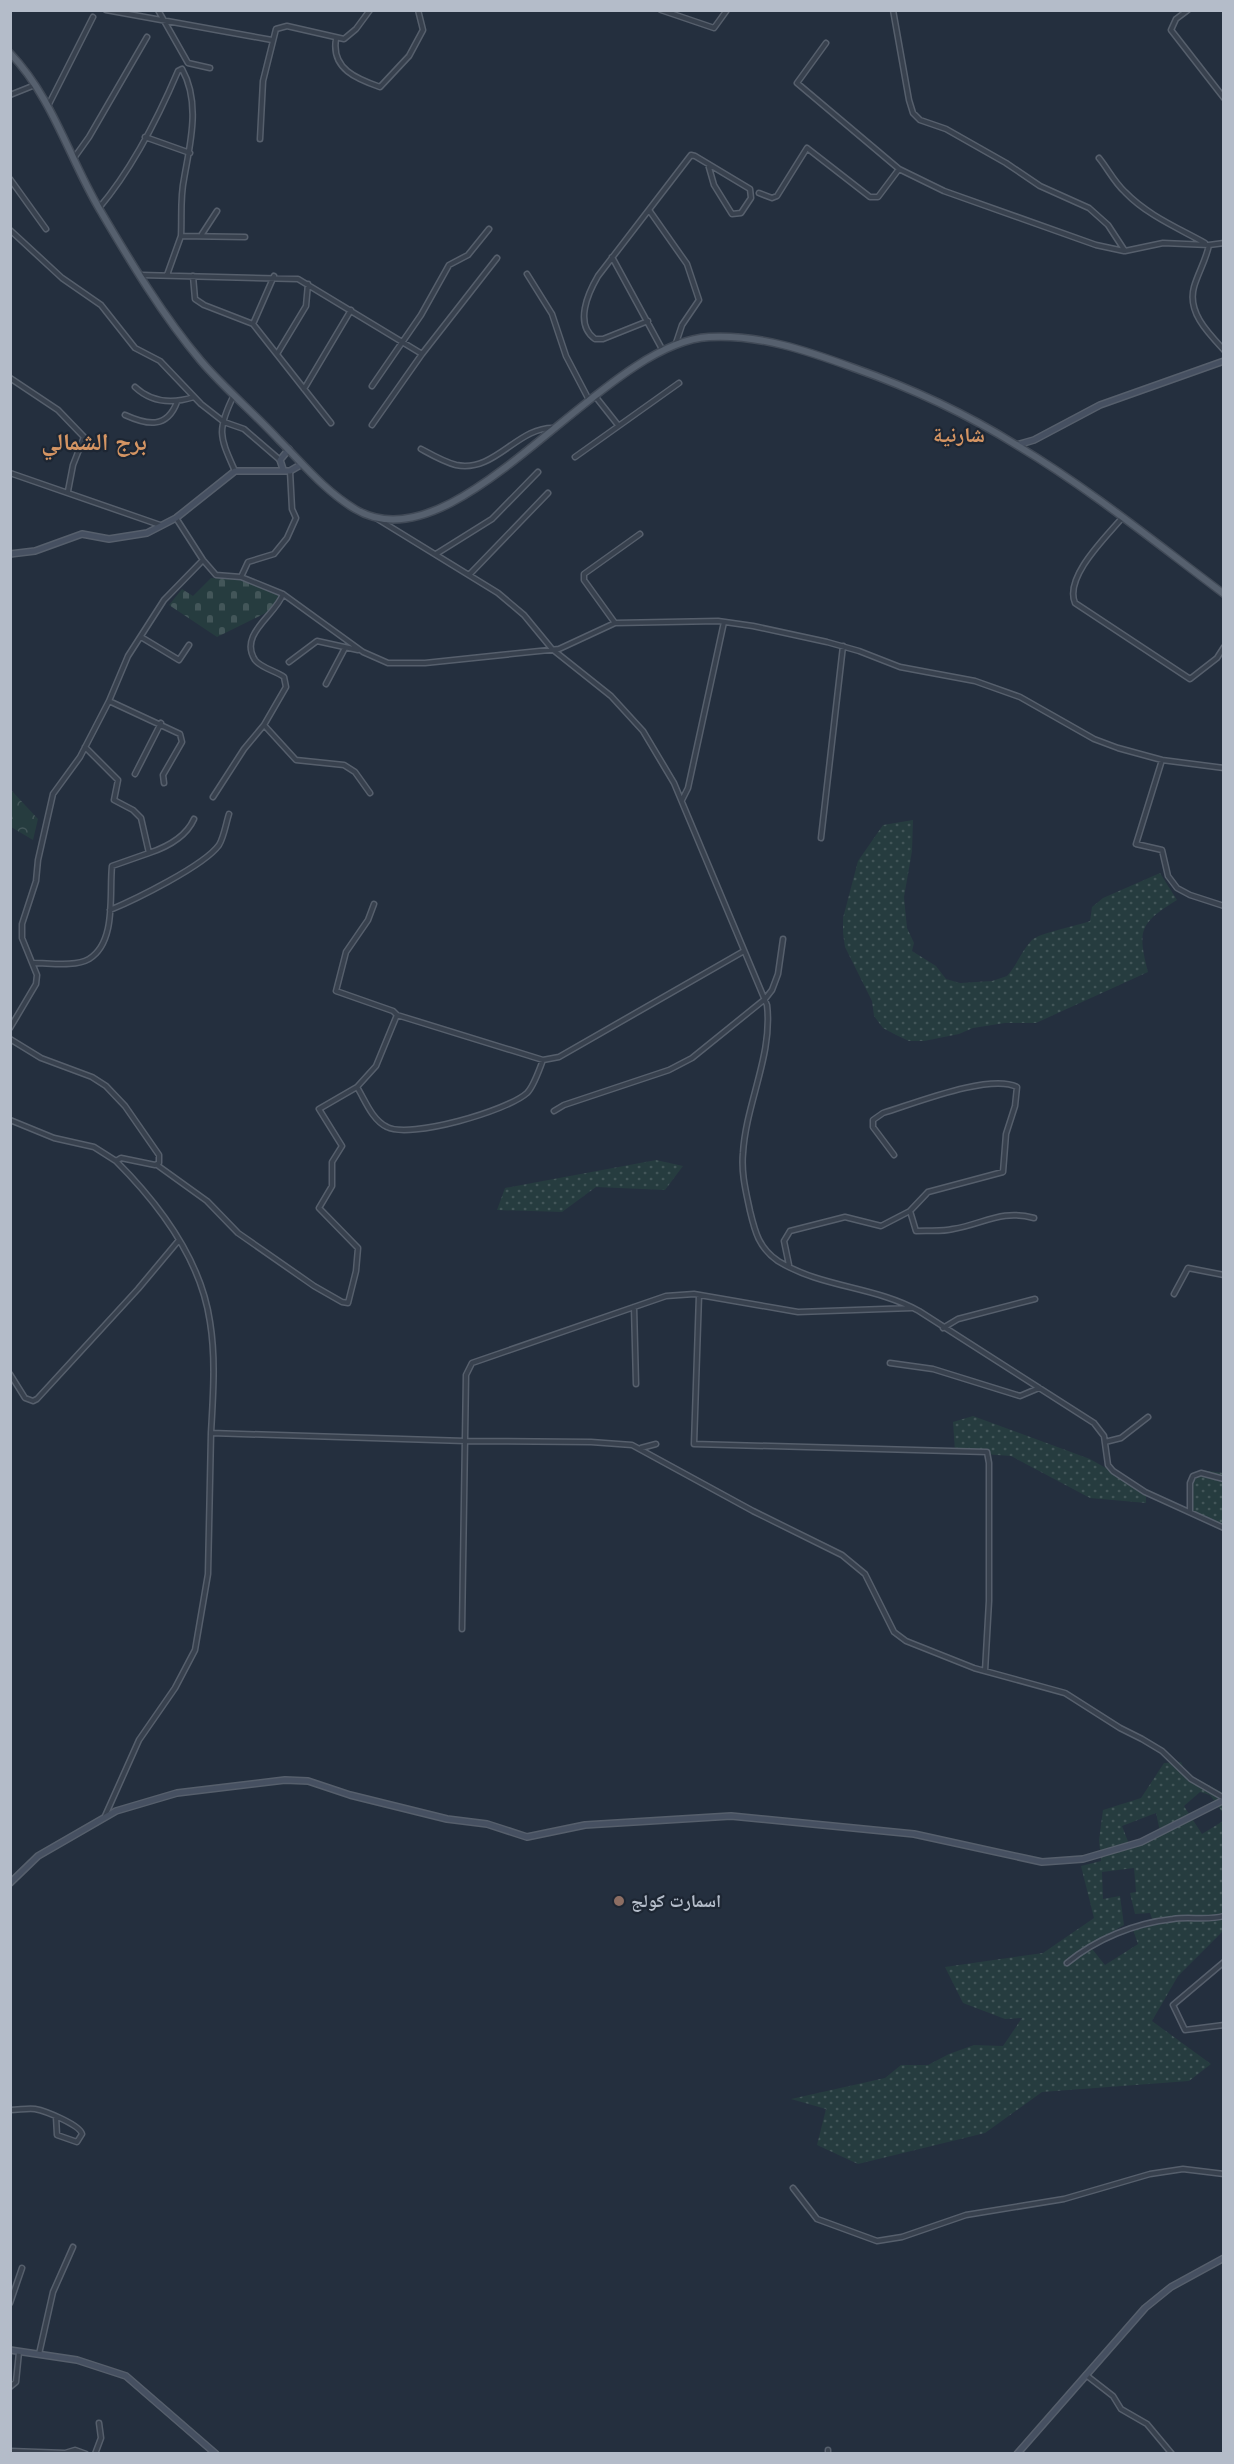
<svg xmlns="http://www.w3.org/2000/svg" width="1234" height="2464" viewBox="0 0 1234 2464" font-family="'Nunito Sans','Noto Naskh Arabic',sans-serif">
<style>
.grass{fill:url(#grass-dots);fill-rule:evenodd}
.forest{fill:url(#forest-crowns)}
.cemetery{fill:url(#cemetery-stones)}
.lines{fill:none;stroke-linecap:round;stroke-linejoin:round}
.street-casing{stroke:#565f6c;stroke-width:7}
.secondary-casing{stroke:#565f6c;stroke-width:8}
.primary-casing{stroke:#414a57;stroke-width:9}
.street{stroke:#38414e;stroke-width:4}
.secondary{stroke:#465061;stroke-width:5}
.primary{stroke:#56606e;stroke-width:6}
.education-dot{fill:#8d6e63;stroke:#1d2633;stroke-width:2}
.labels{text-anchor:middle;stroke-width:4.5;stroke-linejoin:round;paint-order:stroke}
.poi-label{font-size:18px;font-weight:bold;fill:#b4bcc9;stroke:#1d2633;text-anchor:start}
.quarter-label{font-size:21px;font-weight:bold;fill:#d59563;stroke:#1d2633}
.district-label{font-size:24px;font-weight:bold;fill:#d59563;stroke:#1d2633}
</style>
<defs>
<pattern id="grass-dots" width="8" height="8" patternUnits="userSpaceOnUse" patternTransform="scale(1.5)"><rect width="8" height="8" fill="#263c3f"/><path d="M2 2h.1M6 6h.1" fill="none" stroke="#435659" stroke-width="1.8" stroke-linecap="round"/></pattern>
<pattern id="forest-crowns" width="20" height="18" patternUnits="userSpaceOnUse" patternTransform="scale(1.5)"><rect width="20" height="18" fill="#263c3f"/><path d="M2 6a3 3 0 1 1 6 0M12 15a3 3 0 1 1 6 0" fill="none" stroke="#435659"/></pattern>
<pattern id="cemetery-stones" width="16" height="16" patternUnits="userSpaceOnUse" patternTransform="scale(1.5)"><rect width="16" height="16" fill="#263c3f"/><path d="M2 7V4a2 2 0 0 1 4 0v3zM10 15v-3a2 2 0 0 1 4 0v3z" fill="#435659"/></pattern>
</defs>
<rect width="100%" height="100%" fill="#242f3e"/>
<path class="grass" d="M 913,820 L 912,851 L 904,897 L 907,928 L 914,943 L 912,951 L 936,966 L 946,979 L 960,983 L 992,981 L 1007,976 C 1017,965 1022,950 1032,940 C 1039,933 1077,926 1090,921 L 1092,907 L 1103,898 L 1160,873 L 1177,900 C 1140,923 1137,930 1148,972 L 1036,1023 L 1005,1023 L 973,1028 L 959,1034 L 924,1041 L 909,1041 L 896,1035 L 883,1028 L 874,1016 L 872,1001 L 845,947 L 843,933 L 843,918 L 858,861 L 883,825 Z
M 656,1160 L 683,1166 L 665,1190 L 596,1187 L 562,1212 L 497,1210 L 505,1188 Z
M 973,1416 L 1090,1459 L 1146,1491 L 1146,1503 L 1090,1498 L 1011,1456 L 955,1452 L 953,1422 Z
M 1201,1470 L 1223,1473 L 1223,1527 L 1187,1509 C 1189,1493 1188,1480 1201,1470 Z
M 1181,1762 L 1186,1773 L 1223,1793 L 1223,1813 L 1210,1795 L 1200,1792 L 1184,1806 L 1202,1834 L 1223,1821 L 1223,1931 L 1178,1976 L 1152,2021 L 1211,2064 L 1189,2081 L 1042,2092 L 985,2133 L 858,2164 L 817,2145 L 826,2109 L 791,2099 L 885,2078 L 901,2065 L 928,2065 L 949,2054 L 974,2045 L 1003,2046 L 1022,2018 L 1005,2019 L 963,2003 L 945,1967 L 1043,1953 L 1094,1918 L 1081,1866 L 1101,1861 L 1099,1840 L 1103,1810 L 1141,1798 L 1164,1763 ZM 1156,1813 L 1161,1836 L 1131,1849 L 1122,1826 ZM 1134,1868 L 1136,1892 L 1130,1893 L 1135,1914 L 1150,1913 L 1154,1924 L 1133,1930 L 1138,1944 L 1105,1965 L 1089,1945 L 1124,1925 L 1120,1896 L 1103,1899 L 1102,1872 Z"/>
<path class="forest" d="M 11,790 L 38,819 L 33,840 L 11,827 Z"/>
<path class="cemetery" d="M 211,578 L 240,579 L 280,595 L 272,610 L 217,637 L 169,605 L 182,589 L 193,596 Z"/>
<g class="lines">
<defs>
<path id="street" d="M 106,10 L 272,40
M 158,10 L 188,63 L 210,68
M 661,10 L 714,28 L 727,10
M 893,10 L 909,100 L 913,113 L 920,120 L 946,129 L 1006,163 L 1040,186 L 1089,208 L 1108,225 L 1125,251 L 1163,243 L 1209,245 L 1224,243
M 1188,10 L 1176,19 L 1171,30 L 1224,98
M 336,39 C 331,69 357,79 380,87 L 409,56 L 423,30 L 418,10
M 826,43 L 797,83 L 899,169 L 944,191 L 1096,245 L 1124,251
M 10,95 L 35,85
M 49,104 L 93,17
M 145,137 L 190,153
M 260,139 L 263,81 L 276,29 L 287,26 L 344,39 L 356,29 L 370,10
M 74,158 L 89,137 L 147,37
M 1099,158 C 1108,169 1114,182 1125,192 C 1147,215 1178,228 1205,243
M 10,179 L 46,229
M 759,193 L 772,198 L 777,196 L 807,148 L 870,197 L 878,197 L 899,169
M 99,208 C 132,169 158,118 178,71 L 182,69 C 201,103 190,144 184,179 C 180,197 182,217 181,236
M 649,210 L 687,264 L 699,300 L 682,325 L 676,343
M 10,230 L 62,278 L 101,305 L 135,348 L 160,361 L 201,404 L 224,422 L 244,429 L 280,460
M 202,234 L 217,211
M 1209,245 C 1206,260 1198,273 1194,287 C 1187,312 1208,333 1224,350
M 612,257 L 662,349
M 527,274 L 552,314 L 566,356 L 589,400
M 141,275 L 298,279 L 422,354 L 372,425
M 167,275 L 181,236 L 245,237
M 193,276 L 195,299 L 204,305 L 253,324 L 331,423
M 648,321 L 603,339 L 595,339 C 574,324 588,293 598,276 L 691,155 L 695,156 L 750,189 L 751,198 L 741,213 L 732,214 L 714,185 L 708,164
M 253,324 L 274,276
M 277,354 L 306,306 L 308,284
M 422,354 L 497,258
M 10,378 L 58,410 L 84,437 L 73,465 L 68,491
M 372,386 L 421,315 L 449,265 L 468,255 L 489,229
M 135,387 C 152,403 172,404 194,397
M 304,389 L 351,310
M 234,395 C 216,431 220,437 235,471
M 595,396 L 618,425
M 125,415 C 147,425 167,429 177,402
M 421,449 C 432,455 444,462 456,465 C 496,473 517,426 555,428
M 575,457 L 679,383
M 10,473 L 160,525
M 176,518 L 203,560 L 216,575 L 241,577 L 283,594 L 363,652 L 388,663 L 425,663 L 559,649 L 615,623 L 718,621 L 753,626 L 827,642 L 859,651 L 900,667 L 975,681 L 1020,697 L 1094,739 L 1118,748 L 1162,760 L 1224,768
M 376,518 L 498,593 L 524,615 L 552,649 L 611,696 L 643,731 L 674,783 L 767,1005 C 773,1055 746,1103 743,1153 C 741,1173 746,1192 750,1211 C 755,1232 759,1248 778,1261 C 822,1288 874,1286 919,1311 L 1094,1423 L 1104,1436 L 1108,1465 L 1113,1471 L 1145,1492 L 1224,1528
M 1122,518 C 1106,537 1064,577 1075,603 L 1190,679 L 1217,658 L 1224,647
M 436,554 L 492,519 L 538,472
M 469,575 L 548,493
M 241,577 L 248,562 L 274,554 L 287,538 L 296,518 L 292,509 L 290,471
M 615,623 L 584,580 L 584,574 L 640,534
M 141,637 L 179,660 L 189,645
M 289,662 L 317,641 L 358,650
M 326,684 L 345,648
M 109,701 L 180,734 L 182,742 L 163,775 L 164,783
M 264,725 L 296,760 L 344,765 L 355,772 L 370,793
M 1162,760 L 1136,844 L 1162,850 L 1168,876 L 1177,888 L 1190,895 L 1224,906
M 135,774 L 161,723
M 213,797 L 244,749 L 264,725 L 286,687 L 284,677 C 276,671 261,668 255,660 C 238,634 276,615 283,594
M 682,800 L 688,788 L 724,622
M 821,838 L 843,646
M 149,853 C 167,847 186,837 194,819
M 374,904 L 368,920 L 346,952 L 336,991 L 393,1011 L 397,1015 L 543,1060 L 559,1057 L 744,951
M 110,910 C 134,900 204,866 219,845 C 224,837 226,823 229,814
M 34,963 C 50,963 75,967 89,959 C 117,942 109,893 112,866 L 149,853 L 141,818 L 133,810 L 114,800 L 118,780 L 85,747
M 10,1028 L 36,984 L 37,975 L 22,938 L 22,924 L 36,881 L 38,860 L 53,794 L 80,757 L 109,701 L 128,656 L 164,600 L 203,560
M 10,1039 L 41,1058 L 92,1077 L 106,1086 L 125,1106 L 159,1155 L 159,1163 L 155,1165 L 121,1158 L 116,1161 C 160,1205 201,1259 210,1322 C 216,1359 213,1396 211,1433
M 357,1087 C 365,1100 372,1120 387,1127 C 410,1139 507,1111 527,1093 C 534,1086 539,1070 543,1060
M 554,1111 L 564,1105 L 669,1070 L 692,1058 L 765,999 L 772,990 L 778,974 L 783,939
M 10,1120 L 54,1138 L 94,1147 L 116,1161
M 157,1165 L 207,1201 L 238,1233 L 314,1286 L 342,1302 L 348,1303 L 356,1271 L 358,1248 L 319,1208 L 332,1186 L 332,1162 L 342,1146 L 319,1109 L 357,1087 L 376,1066 L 397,1015
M 910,1211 L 916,1231 C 928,1230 941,1232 953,1229 C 984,1224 1001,1209 1034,1218
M 789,1265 L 784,1241 L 790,1231 L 845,1217 L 881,1226 L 910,1211 L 928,1192 L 1003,1172 L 1006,1134 L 1015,1106 L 1017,1087 C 990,1073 913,1104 883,1113 L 873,1120 L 873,1127 L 894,1155
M 1174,1294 L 1188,1268 L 1224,1275
M 699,1295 L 694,1444 L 987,1452 L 989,1463 L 989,1601 L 985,1671
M 634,1307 L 636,1384
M 943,1328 L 958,1319 L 1035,1299
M 890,1363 L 933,1369 L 1020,1396 L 1039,1388
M 10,1374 L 25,1398 L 33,1401 L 37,1399 L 138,1289 L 179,1240
M 1105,1442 L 1121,1438 L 1148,1417
M 641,1448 L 656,1444
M 1190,1511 L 1190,1483 L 1193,1476 L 1201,1473 L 1224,1479
M 462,1629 L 466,1375 L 472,1363 L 666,1296 L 694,1294 L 798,1312 L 912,1308
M 105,1816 L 139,1740 L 175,1688 L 195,1650 L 208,1574 L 211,1433 L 465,1441 L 591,1442 L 632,1445 L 753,1511 L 842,1555 L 865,1574 L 894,1632 L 906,1641 L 974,1668 L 1065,1693 L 1120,1728 L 1142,1739 L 1162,1751 L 1191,1779 L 1224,1798
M 1224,1962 L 1173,2005 L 1185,2030 L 1224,2025
M 1067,1963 C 1096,1939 1135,1923 1173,1919 C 1190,1916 1206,1921 1224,1916
M 10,2110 C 19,2110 27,2108 35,2109 C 46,2111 80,2125 82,2134 L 77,2142 L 57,2135 L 56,2117
M 793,2188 L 817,2219 L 877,2241 L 902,2237 L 966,2215 L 1064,2199 L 1150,2174 L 1183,2169 L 1224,2174
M 10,2303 L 22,2268
M 39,2354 L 53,2292 L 73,2247
M 1086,2375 L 1113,2396 L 1121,2409 L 1147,2424 L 1172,2454
M 10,2387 L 16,2382 L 19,2352
M 828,2450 L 828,2454
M 10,2451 L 65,2453 L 75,2450 L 86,2454
M 95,2454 L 101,2438 L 99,2423"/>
<path id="secondary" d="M 1017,445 L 1034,440 L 1100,405 L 1224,361
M 283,469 L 280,460 L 289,449
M 10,554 L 35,551 L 82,534 L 109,539 L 147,533 L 176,518 L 235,471 L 290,471 L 302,464
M 10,1883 L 38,1856 L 116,1811 L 177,1793 L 285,1780 L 308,1781 L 350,1795 L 447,1819 L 487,1824 L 527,1837 L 585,1825 L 731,1816 L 914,1834 L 1042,1862 L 1083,1859 L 1141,1842 L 1224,1800
M 10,2350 L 77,2360 L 126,2376 L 216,2454
M 1017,2454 L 1145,2308 L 1171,2287 L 1224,2258"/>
<path id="primary" d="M 10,53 C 53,98 69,158 100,210 C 130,261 163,316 201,361 C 225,389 254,413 279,440 C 303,464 325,491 355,509 C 457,571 602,342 709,337 C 759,334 808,351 854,368 C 911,388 967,414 1018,446 C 1090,489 1156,543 1224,594"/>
</defs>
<use href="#street" class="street-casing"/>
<use href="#secondary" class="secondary-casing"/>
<use href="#primary" class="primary-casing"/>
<use href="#street" class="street"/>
<use href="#secondary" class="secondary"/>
<use href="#primary" class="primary"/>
</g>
<circle class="education-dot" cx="619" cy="1901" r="6"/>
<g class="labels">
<g class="poi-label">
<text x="631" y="1907">اسمارت كولج</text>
</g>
<g class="quarter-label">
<text x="959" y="442">شارنية</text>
</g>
<g class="district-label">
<text x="94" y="450">برج الشمالي</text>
</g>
</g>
<rect width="1234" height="2464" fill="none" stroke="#b4bcc9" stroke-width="24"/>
</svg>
